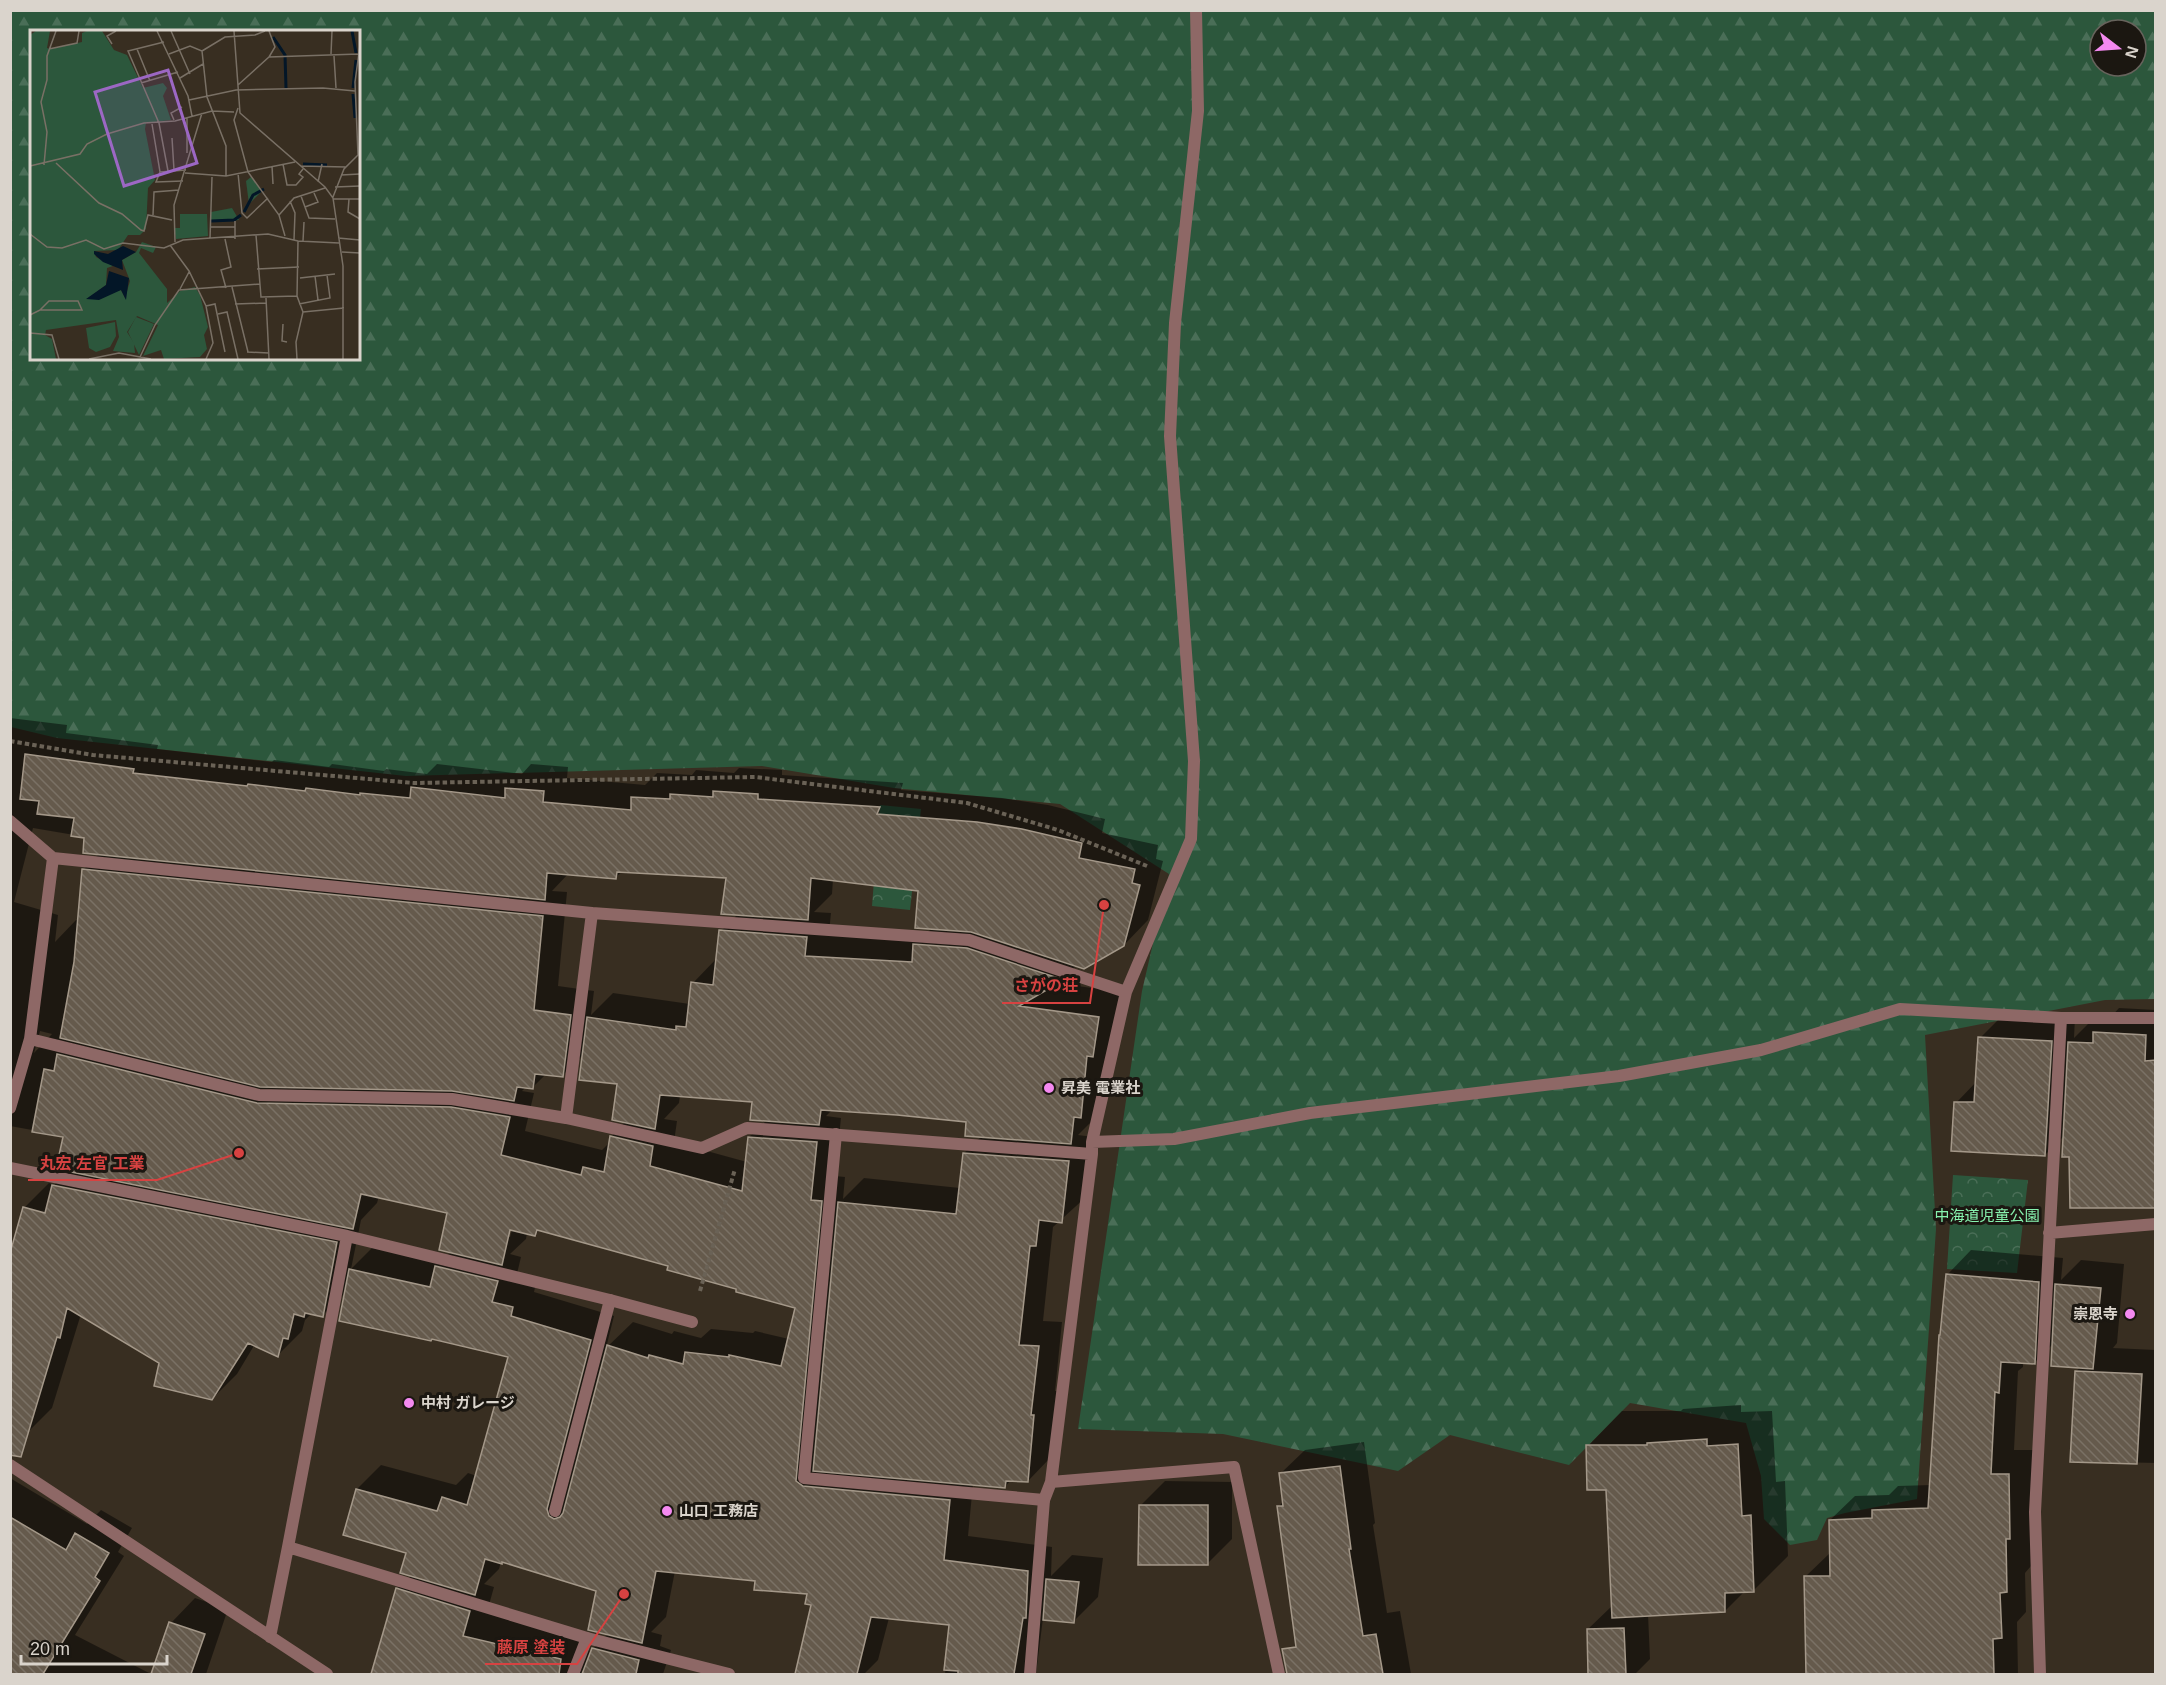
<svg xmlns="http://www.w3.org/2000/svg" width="2166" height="1685" viewBox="0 0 2166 1685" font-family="Arial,'Noto Sans JP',sans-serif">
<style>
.forest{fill:url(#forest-firs);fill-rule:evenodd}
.park{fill:url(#park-crowns)}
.shadow{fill:#0007;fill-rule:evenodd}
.building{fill:url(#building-back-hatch);stroke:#a49889;stroke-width:1.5}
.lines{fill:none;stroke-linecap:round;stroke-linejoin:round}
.path{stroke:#6a6256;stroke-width:4;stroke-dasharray:4.5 3;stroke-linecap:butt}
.lane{stroke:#8e6866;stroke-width:12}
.street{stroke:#8e6866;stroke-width:12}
.poi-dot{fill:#f489f0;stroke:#1b1711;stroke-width:2}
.labels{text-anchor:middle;stroke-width:6;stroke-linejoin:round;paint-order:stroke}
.poi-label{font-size:15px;font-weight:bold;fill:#dad4cc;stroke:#1b1711;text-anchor:start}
.park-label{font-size:15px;fill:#87f2ae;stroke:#1b1711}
.inset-river{fill:none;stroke:#031627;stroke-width:3}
.inset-road{fill:none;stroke:#797065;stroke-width:1.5}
.view{fill:#9c67c4;fill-opacity:0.15;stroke:#9c67c4;stroke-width:3}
.inset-edge{fill:none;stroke:#dad4cc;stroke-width:3}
.leader{fill:none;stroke:#d74241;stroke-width:2}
.callout-dot{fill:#d74241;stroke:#1b1711;stroke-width:2}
.callout-label{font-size:16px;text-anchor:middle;font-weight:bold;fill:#d74241;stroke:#1b1711;stroke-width:6;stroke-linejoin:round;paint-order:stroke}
</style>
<defs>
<pattern id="forest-firs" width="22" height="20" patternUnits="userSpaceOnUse" patternTransform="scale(1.5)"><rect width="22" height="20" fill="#2c573c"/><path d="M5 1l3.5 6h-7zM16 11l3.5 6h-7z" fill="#4a6e57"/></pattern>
<pattern id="park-crowns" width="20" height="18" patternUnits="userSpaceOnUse" patternTransform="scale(1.5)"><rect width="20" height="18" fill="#2c573c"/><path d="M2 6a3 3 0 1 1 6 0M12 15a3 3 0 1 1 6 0" fill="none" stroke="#4a6e57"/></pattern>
<pattern id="building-back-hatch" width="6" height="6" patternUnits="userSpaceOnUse" patternTransform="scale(1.5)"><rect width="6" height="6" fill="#655a4c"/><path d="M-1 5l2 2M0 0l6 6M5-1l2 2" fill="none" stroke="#7a7165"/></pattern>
</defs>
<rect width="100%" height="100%" fill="#382e21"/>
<path class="forest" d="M 11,11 L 2155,11 L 2155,999 L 2105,1000 L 1925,1035 L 1936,1229 L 1917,1499 L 1845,1513 L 1827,1518 L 1817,1540 L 1790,1545 L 1764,1519 L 1761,1476 L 1746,1423 L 1630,1403 L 1569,1465 L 1450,1435 L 1398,1471 L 1223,1434 L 1078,1429 L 1142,991 L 1169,874 L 1060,804 L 894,788 L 762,766 L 406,776 L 57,738 L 11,727 ZM 2100,30 L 2136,30 L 2136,66 L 2100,66 ZM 32,32 L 358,32 L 358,358 L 32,358 Z"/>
<path class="park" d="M 880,805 L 921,809 L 910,910 L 872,906 Z
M 1953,1175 L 2028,1180 L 2017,1273 L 1947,1269 Z"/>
<path class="shadow" d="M 10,718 L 67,725 L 66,733 L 158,745 L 157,749 L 272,762 L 274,760 L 329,767 L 332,764 L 384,771 L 386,769 L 427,774 L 437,764 L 522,774 L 531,764 L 568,767 L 567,778 L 645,785 L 657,773 L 692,775 L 696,770 L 734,773 L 739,768 L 782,770 L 782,775 L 903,783 L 901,790 L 1002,798 L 1048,805 L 1105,819 L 1102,833 L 1158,845 L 1156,859 L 1163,861 L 1148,920 L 1124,945 L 1077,965 L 1063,979 L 1055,983 L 1122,992 L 1095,1118 L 1078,1135 L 1093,1137 L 1086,1197 L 1053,1227 L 1043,1321 L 1062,1322 L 1055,1391 L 1057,1391 L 1052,1456 L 1028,1481 L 1011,1480 L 1005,1487 L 973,1484 L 968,1536 L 1052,1547 L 1051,1576 L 1072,1555 L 1103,1558 L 1098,1597 L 1074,1621 L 1043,1618 L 1036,1674 L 945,1674 L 951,1624 L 889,1618 L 878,1660 L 864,1674 L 813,1674 L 797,1671 L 813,1604 L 808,1593 L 757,1579 L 675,1571 L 666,1617 L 651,1632 L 662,1635 L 660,1646 L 671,1650 L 663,1674 L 373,1674 L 397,1589 L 412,1575 L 408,1552 L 357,1489 L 381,1465 L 456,1485 L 468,1473 L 477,1476 L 509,1355 L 346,1292 L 323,1315 L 312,1313 L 305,1320 L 302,1331 L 278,1355 L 255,1344 L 237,1374 L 212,1399 L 161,1362 L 81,1314 L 52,1408 L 27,1433 L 10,1442 L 10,1241 L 15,1243 L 24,1208 L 49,1183 L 54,1185 L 69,1170 L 65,1136 L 10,1126 ZM 33,828 L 86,837 L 100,853 L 83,870 L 79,921 L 76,920 L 55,942 L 58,915 L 14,902 ZM 623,871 L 728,876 L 738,914 L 721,931 L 717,958 L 693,983 L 690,1004 L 613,993 L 591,1015 L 594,991 L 558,986 L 567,892 L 552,891 L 569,873 L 616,877 ZM 833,879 L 920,889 L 932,928 L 922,938 L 829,933 L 831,913 L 814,912 L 832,894 ZM 40,1031 L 52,1034 L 34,1053 ZM 584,1054 L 619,1083 L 626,1121 L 611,1137 L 609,1143 L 602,1150 L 525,1131 L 534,1093 L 522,1091 L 526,1087 L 532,1088 L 546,1074 L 562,1076 ZM 680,1095 L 753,1100 L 767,1120 L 749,1137 L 747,1162 L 674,1142 L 677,1121 L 664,1119 L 679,1103 ZM 833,1109 L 968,1121 L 982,1136 L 964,1153 L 960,1188 L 864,1178 L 843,1199 L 845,1177 L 835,1176 L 841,1118 L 826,1116 ZM 379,1196 L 449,1212 L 452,1251 L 443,1260 L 375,1245 L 351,1269 L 361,1220 L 377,1203 ZM 511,1222 L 514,1223 L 510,1237 L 507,1237 ZM 540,1229 L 670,1265 L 797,1307 L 789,1339 L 755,1331 L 753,1333 L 711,1329 L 701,1338 L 674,1331 L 672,1334 L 633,1322 L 606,1348 L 614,1316 L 534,1292 L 536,1283 L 516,1278 L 521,1257 L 510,1254 L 526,1239 L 527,1233 L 535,1235 ZM 503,1560 L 598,1590 L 609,1633 L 593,1649 L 591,1653 L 589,1650 L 593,1637 L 487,1612 L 494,1587 L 484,1584 L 499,1569 L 501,1562 Z
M 2119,1008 L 2156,1010 L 2156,1198 L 2071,1156 L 2065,1135 L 2045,1155 L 1956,1103 L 1977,1081 L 1980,1038 L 2004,1014 L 2075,1017 L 2074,1038 L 2094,1018 L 2109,1019 Z
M 1971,1250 L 2063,1258 L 2061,1280 L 2081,1260 L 2124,1264 L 2117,1343 L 2113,1348 L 2156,1350 L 2156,1463 L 2072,1461 L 2076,1371 L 2081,1367 L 2054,1343 L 2034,1363 L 2023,1362 L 2023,1367 L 2018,1371 L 2014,1450 L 2033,1450 L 2031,1566 L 2025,1573 L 2026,1612 L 2017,1622 L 2018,1674 L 1807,1674 L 1805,1577 L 1831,1552 L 1830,1520 L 1855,1496 L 1889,1495 L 1898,1486 L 1931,1485 L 1947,1275 Z
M 1741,1405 L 1741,1412 L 1772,1411 L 1776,1482 L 1785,1481 L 1788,1556 L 1754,1590 L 1745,1591 L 1725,1611 L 1648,1614 L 1650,1659 L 1635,1674 L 1590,1674 L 1588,1629 L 1613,1605 L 1607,1489 L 1588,1446 L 1622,1411 L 1681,1411 L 1683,1409 Z
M 1364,1442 L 1375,1523 L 1373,1525 L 1387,1613 L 1400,1611 L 1411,1674 L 1313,1674 L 1308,1640 L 1279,1506 L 1284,1501 L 1280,1474 L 1305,1450 Z
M 10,1478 L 87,1524 L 101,1510 L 132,1528 L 118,1552 L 124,1556 L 75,1635 L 151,1674 L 10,1674 Z
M 1165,1481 L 1232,1482 L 1232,1539 L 1207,1564 L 1140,1506 Z
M 195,1598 L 228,1609 L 206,1674 L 153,1674 L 171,1623 Z"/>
<path class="building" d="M 25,754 L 134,769 L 133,773 L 247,786 L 248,784 L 305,791 L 306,788 L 360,795 L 360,793 L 410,798 L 411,787 L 505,798 L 505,788 L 544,791 L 543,802 L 631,810 L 631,797 L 670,799 L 670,794 L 713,797 L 713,791 L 758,794 L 758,799 L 880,807 L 877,814 L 977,822 L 1022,829 L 1082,843 L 1079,858 L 1135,869 L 1132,883 L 1140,885 L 1124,946 L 1084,969 L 971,932 L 915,928 L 918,891 L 811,878 L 808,920 L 721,914 L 726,878 L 617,872 L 616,879 L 547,873 L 545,900 L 83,853 L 84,838 L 71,836 L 74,818 L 37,814 L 39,801 L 20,799 Z
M 82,869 L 543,916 L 534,1010 L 571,1015 L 563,1077 L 535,1074 L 533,1089 L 517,1087 L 514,1101 L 452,1091 L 260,1087 L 60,1038 L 74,962 Z
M 719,930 L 807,937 L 805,956 L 912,962 L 913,944 L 967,948 L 1064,980 L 1019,1006 L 1099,1017 L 1093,1057 L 1087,1056 L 1081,1118 L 1074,1117 L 1071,1144 L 965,1136 L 966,1122 L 897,1115 L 821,1110 L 819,1125 L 750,1120 L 752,1102 L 660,1095 L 655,1129 L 612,1120 L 617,1084 L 579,1080 L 587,1017 L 676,1030 L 676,1026 L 686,1027 L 691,982 L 713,985 Z
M 2093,1032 L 2146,1035 L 2145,1061 L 2156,1060 L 2156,1208 L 2070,1208 L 2069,1157 L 2062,1157 L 2068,1042 L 2093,1043 Z
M 1978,1037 L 2052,1041 L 2045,1156 L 1951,1151 L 1954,1102 L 1974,1102 Z
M 57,1054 L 257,1103 L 451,1107 L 510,1117 L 501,1155 L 581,1175 L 583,1167 L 604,1172 L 610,1136 L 653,1146 L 650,1166 L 742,1191 L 748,1137 L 817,1142 L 811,1200 L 822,1201 L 796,1481 L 803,1486 L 950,1500 L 944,1560 L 1028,1571 L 1026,1618 L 1023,1618 L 1014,1674 L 958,1674 L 958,1671 L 944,1670 L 949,1625 L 871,1617 L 857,1674 L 795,1674 L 811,1605 L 805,1604 L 807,1594 L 754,1590 L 755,1581 L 656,1571 L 642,1643 L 588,1630 L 596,1591 L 502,1562 L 502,1564 L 485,1559 L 475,1595 L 400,1573 L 406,1553 L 343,1535 L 356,1489 L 437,1511 L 442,1497 L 467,1505 L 508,1357 L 432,1339 L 431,1341 L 339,1321 L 349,1269 L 430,1287 L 435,1266 L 498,1281 L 492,1302 L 513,1307 L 511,1316 L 591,1340 L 547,1509 L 549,1516 L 554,1519 L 560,1517 L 563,1513 L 607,1345 L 648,1358 L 649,1355 L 683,1364 L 685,1352 L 729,1357 L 729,1355 L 781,1366 L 795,1308 L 736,1292 L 736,1289 L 667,1270 L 668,1266 L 537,1230 L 535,1236 L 510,1230 L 502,1265 L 439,1250 L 447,1213 L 361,1194 L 353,1229 L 56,1169 L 63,1137 L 32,1132 L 44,1069 L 54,1071 Z
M 963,1153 L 1069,1161 L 1062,1223 L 1039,1220 L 1036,1246 L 1030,1246 L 1019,1345 L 1039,1346 L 1031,1415 L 1034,1415 L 1028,1482 L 1006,1481 L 1005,1488 L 813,1471 L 838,1202 L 956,1214 Z
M 52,1185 L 337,1242 L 323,1317 L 305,1313 L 304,1317 L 294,1314 L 288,1339 L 283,1338 L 278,1357 L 248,1343 L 212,1400 L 154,1386 L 159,1363 L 67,1308 L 60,1338 L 57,1337 L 21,1457 L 10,1455 L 10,1253 L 23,1207 L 45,1213 Z
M 1946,1274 L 2039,1282 L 2035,1364 L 2001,1362 L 1999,1393 L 1995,1392 L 1991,1474 L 2009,1474 L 2010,1539 L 2006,1539 L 2007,1592 L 2000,1593 L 2002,1638 L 1993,1639 L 1994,1674 L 1806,1674 L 1804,1576 L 1830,1576 L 1829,1520 L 1872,1518 L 1872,1510 L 1928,1508 L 1939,1335 L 1940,1335 Z
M 2055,1284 L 2101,1288 L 2093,1369 L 2051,1366 Z
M 2075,1371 L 2142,1374 L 2137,1464 L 2070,1462 Z
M 1707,1439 L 1707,1446 L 1738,1444 L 1742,1516 L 1751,1515 L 1754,1592 L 1725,1593 L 1725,1612 L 1612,1618 L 1606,1490 L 1587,1490 L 1586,1445 L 1647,1445 L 1647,1443 Z
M 1340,1466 L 1351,1549 L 1349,1549 L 1363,1636 L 1376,1634 L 1383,1674 L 1287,1674 L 1282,1649 L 1296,1647 L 1277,1506 L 1283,1506 L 1279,1473 Z
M 1139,1505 L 1208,1505 L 1208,1565 L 1138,1565 Z
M 10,1517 L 66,1550 L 75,1533 L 109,1553 L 95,1577 L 100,1581 L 43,1674 L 10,1674 Z
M 1046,1579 L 1079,1582 L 1074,1623 L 1043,1620 Z
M 396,1588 L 470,1611 L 463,1636 L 561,1659 L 559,1674 L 371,1674 Z
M 169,1622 L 205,1634 L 191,1674 L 151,1674 Z
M 1624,1628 L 1626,1674 L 1588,1674 L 1587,1629 Z
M 592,1648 L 639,1660 L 636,1674 L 582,1674 Z"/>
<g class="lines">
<path class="path" d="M 10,741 L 93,755 L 414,783 L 755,777 L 967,803 L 1058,830 L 1147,866
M 700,1291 L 735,1169"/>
<path class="lane" d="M 836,1134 L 804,1478 L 1044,1500
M 555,1511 L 610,1300
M 573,1674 L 587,1638"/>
<path class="street" d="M 10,821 L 53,858 L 592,913 L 969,940 L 1126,992
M 30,1039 L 259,1095 L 452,1099 L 566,1118 L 702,1148 L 747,1128 L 1092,1154
M 10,1108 L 30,1039 L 53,858
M 566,1118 L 592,913
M 1092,1142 L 1174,1139 L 1310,1113 L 1619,1076 L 1761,1050 L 1900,1009 L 2061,1018 L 2156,1018
M 10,1168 L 347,1236 L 610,1300 L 692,1322
M 2049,1233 L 2156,1224
M 10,1465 L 327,1674
M 1051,1482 L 1234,1467 L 1279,1674
M 288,1547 L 587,1638 L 729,1674
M 270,1637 L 288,1547 L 347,1236
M 1030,1674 L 1044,1500 L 1051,1482 L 1092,1154 L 1092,1142 L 1126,992 L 1191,839 L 1194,761 L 1170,436 L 1175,323 L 1198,111 L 1196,10
M 2040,1674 L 2035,1512 L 2061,1018"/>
</g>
<g class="poi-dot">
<circle cx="1049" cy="1088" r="6"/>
<circle cx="2130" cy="1314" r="6"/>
<circle cx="409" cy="1403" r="6"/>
<circle cx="667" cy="1511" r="6"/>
</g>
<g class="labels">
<g class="poi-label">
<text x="1061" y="1093">昇美 電業社</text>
<text x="2118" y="1319" text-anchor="end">崇恩寺</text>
<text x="421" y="1408">中村 ガレージ</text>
<text x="679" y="1516">山口 工務店</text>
</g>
<g class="park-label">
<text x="1987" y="1221">中海道児童公園</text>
</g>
</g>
<g transform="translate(30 30)">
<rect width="330" height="330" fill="#382e21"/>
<path d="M 221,147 L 232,161 L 219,174 L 216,151 Z" fill="#2c573c"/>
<path d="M 6,1 L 20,1 L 17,18 L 20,19 L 52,12 L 52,3 L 57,1 L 72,1 L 84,20 L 97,25 L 113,58 L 133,53 L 137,58 L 133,66 L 141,90 L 116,93 L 115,99 L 125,150 L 118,158 L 116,199 L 110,205 L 98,205 L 88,220 L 64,221 L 66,227 L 83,236 L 77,238 L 76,255 L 57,269 L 91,260 L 95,268 L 100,251 L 92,230 L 106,222 L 112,212 L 126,217 L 123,223 L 111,218 L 109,223 L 137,259 L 137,273 L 150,261 L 165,257 L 170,265 L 178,297 L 174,305 L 177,319 L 170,327 L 134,329 L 131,320 L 113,326 L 128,295 L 107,286 L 97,302 L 104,313 L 105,323 L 83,321 L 89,307 L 86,290 L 16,300 L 15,305 L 22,309 L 26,329 L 0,329 L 0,5 ZM 202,178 L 209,190 L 180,192 L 181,182 Z" fill="#2c573c"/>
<path d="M 106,287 L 124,294 L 109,325 L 98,302 Z" fill="#2c573c"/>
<path d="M 150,184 L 177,184 L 178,206 L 146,209 L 144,198 L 150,198 ZM 85,292 L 86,306 L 80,317 L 66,322 L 59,318 L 56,298 Z" fill="#2c573c"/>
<path d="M 93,216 L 106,222 L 92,230 L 93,240 L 73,232 L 64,224 L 64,221 L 78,224 ZM 79,241 L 99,248 L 96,270 L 91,260 L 69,270 L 56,269 L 76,255 Z" fill="#031627"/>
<path class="inset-river" d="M 322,1 L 326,23M 243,7 L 255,25 L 256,58M 323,58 L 326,30M 323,64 L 325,88M 273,134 L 297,135M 214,182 L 223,165 L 234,159M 181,191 L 204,190 L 211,185"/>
<path class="inset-road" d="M 127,1 L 158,66 L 162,86M 141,1 L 160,44M 204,1 L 210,83 L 295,157 L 303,168 L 313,236 L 313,329M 82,14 L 77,6 L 86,1M 19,19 L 47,13 L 49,1M 107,19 L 120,51M 172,21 L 195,7 L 225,5 L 235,1M 139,24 L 160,16 L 172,21 L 177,67 L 196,116 L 196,146M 301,24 L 302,1M 304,26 L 306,58M 239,27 L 245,17 L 239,1M 150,48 L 173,34M 111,53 L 148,42M 208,55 L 239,27 L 329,24M 159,70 L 206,60 L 293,58 L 325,61M 208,78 L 204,90 L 218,142 L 249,185 L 255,206M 157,88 L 157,123M 144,90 L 141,83 L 152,77M 129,93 L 98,21 L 134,12M 129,93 L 138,141M 122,94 L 130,142 L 126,152 L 153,151M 142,108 L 144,140M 26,133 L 69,173 L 92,184 L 111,200 L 114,201 L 118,185 L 142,190M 253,134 L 257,155 L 266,155 L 273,147 L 269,144 L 273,139M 14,135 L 17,102 L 11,72 L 17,50 L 17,26 L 26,1M 0,136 L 50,124 L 57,114 L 77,104 L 114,93 L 145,91 L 182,81 L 204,82M 242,136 L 243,154M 271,136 L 316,137M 130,142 L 156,140M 155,143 L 196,146 L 265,132M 208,143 L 212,183 L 217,188 L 238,168M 311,145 L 330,144M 288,152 L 292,134M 305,157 L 330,156M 271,166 L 279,188 L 305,189M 303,167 L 314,139 L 328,125 L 325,52 L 330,15M 303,169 L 330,169M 319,169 L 318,182 L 330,189M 260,171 L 265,183 L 264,210M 275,177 L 288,172 L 284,163M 123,185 L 124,162 L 149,160M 249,185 L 264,168 L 295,158M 180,197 L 205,197M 0,204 L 17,217 L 32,218 L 56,210 L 74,219 L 93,213 L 134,218 L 153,210 L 238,204 L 268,211 L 309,213M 226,205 L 231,267 L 267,266M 308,208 L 330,210M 180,209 L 182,147M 195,209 L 201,237 L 191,240 L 196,258M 205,209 L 205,191M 273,211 L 274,192M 145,212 L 144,175 L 172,83M 140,215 L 159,241 L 176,276 L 183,313 L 176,329M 312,222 L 330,223M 227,239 L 269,237M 285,246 L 288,270M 270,248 L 305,244M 202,257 L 218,322M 150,259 L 159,242M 236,268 L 239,329M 205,274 L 236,273M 269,274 L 300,268 L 297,245M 176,276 L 185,274 L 195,322M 273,282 L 314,278M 188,284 L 197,282 L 208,329M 0,285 L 10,280 L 52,280 L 48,271 L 19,271 L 10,280M 253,294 L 252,311 L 257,312M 0,303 L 22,305 L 29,329M 217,322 L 239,323M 110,327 L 125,295 L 149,260 L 230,254M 59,329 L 89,323 L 121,329M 267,329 L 266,312 L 273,282 L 267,266 L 268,211"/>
<path class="view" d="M 138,40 L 167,133 L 94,156 L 65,62 Z"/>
<rect width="330" height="330" class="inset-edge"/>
</g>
<path class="leader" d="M1104 905L1090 1003H1002M239 1153L157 1180H28M624 1594L577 1664H485"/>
<g class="callout-dot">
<circle cx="1104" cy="905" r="6"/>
<circle cx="239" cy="1153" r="6"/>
<circle cx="624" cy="1594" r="6"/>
</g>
<g class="callout-label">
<text x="1046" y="991">さがの荘</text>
<text x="92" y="1169">丸宏 左官 工業</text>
<text x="531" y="1653">藤原 塗装</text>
</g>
<rect width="2166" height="1685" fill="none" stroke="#dad4cc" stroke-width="24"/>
<g transform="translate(2118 48) rotate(107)"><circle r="28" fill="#1b1711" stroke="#67635c" stroke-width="1.5"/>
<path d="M0-4.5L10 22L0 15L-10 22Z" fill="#f489f0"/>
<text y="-9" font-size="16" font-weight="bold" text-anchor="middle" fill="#dad4cc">N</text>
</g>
<path d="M21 1655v9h146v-9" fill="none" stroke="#dad4cc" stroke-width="3"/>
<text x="30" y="1655" font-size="18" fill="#dad4cc" stroke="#1b1711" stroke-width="4.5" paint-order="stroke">20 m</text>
</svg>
